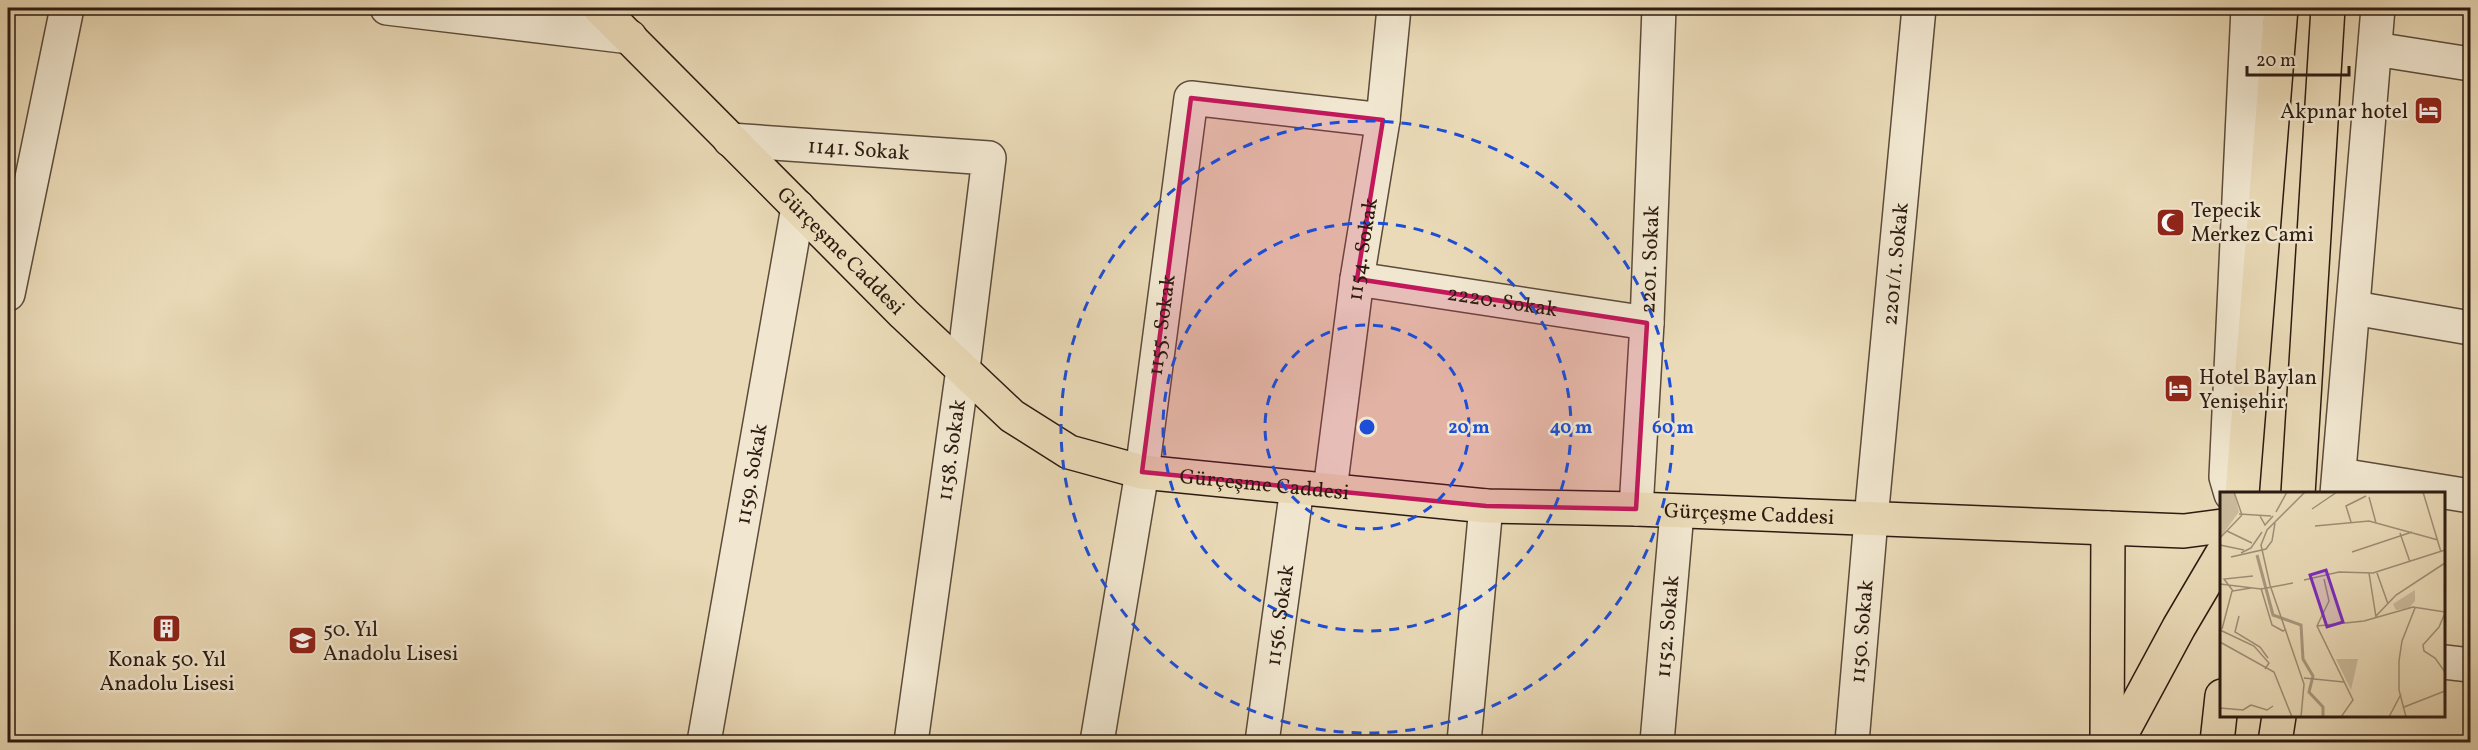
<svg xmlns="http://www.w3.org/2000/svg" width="2478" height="750" viewBox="0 0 2478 750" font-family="Vollkorn,serif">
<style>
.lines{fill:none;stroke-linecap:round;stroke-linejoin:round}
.minor-casing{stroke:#5c4b3a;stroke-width:36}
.major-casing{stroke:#2c1b11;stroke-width:36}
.minor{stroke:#f1e7d0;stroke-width:33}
.major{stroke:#eadab7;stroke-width:33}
.marked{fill:#c2185b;fill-opacity:0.2;stroke:#c2185b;stroke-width:4.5;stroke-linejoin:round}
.ring{fill:none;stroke:#1d4ed8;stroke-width:3;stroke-dasharray:10 8}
.labels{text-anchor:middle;stroke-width:5;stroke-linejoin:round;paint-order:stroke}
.poi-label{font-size:21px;fill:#2c1b11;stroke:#f1e7d0;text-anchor:start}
.street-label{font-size:21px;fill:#2c1b11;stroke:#f1e7d0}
.inset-river{fill:none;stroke:#a9997f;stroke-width:3}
.inset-road{fill:none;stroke:#9e8e75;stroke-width:1.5}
.view{fill:#7b2cbf;fill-opacity:0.15;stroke:#7b2cbf;stroke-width:3}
.inset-edge{fill:none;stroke:#2c1b11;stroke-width:3}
.centre{fill:#1d4ed8;stroke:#f1e7d0;stroke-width:3}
.ring-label{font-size:18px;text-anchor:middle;font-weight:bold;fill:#1d4ed8;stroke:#f1e7d0;stroke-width:5;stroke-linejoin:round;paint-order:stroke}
</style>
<rect width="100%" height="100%" fill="#eadab7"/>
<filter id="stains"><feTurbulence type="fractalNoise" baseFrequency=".00333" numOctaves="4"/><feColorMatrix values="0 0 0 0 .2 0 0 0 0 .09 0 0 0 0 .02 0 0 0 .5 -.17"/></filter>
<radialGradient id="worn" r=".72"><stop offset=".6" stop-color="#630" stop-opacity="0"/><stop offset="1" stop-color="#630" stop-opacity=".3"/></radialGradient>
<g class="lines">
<defs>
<g id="minor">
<path d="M 387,8 L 630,37"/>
<path d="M 2375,49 L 2470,64"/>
<path id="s1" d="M 730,140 L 989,158 L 963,369 L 911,742"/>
<path id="s2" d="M 1357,279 L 1647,323"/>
<path d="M 8,294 L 67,8"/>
<path d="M 2354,308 L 2470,328"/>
<path d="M 2340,475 L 2470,496"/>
<path id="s3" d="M 1330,490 L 1357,279 L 1383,120 L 1394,8"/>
<path d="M 2231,494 L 2226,477 L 2248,8"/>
<path d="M 2337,494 L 2378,8"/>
<path id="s4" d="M 1636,509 L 1647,323 L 1659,8"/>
<path d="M 2444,662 L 2470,665"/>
<path id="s5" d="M 704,742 L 798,207"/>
<path id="s6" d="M 1097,742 L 1142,472 L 1191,98 L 1383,120"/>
<path id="s7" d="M 1262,742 L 1297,488"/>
<path d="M 1464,742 L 1486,506"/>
<path id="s8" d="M 1657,742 L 1677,512"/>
<path id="s9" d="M 1852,742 L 1871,519 L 1919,8"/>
</g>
<g id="major">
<path id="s10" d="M 600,8 L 904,314 L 1012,416 L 1069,452 L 1142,472 L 1486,506 L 1636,509 L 2108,528"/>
<path d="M 2242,494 L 2281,8"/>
<path d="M 2298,494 L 2328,8"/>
<path d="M 2107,742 L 2108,528 L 2184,531 L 2222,526"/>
<path d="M 2117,742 L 2179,627 L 2222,554"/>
<path d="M 2217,742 L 2222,696"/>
<path d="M 2275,742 L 2279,716"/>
</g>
</defs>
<use href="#minor" class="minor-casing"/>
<use href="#major" class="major-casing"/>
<use href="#minor" class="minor"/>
<use href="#major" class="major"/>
</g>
<path class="marked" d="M 1191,98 L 1383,120 L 1357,279 L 1647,323 L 1636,509 L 1486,506 L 1142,472 Z"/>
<g class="ring">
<circle cx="1367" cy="427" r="102"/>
<circle cx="1367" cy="427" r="204"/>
<circle cx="1367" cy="427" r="306"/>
</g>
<defs>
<symbol id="hotel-square" viewBox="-11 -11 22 22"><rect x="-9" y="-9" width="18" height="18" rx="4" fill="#8f2418" stroke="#f1e7d0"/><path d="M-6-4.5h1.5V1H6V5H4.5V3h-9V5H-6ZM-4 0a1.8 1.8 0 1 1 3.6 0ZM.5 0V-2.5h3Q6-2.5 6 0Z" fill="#fff"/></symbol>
<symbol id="mosque-square" viewBox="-11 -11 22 22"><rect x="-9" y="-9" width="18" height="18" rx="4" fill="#8f2418" stroke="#f1e7d0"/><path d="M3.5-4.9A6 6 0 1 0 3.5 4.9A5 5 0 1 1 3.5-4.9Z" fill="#fff"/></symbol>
<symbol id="building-square" viewBox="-11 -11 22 22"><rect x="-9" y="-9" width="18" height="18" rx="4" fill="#8f2418" stroke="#f1e7d0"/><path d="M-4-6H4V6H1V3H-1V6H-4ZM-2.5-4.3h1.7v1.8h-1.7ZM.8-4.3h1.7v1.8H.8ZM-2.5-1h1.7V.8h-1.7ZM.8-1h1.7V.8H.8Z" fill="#fff"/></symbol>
<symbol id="school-square" viewBox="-11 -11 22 22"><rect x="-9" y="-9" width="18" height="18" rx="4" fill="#8f2418" stroke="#f1e7d0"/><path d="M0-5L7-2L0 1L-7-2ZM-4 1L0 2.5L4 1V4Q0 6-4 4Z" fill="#fff"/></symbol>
</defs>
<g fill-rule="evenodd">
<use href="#hotel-square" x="2412" y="94" width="33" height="33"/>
<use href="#mosque-square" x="2154" y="206" width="33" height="33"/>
<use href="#hotel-square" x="2162" y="372" width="33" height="33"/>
<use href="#building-square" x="150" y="612" width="33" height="33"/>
<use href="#school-square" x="286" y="624" width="33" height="33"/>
</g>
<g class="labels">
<g class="poi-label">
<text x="2408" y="118" text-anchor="end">Akpınar hotel</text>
<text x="2191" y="217">Tepecik<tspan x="2191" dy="24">Merkez Cami</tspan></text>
<text x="2199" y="384">Hotel Baylan<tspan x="2199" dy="24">Yenişehir</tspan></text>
<text x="323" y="636">50. Yıl<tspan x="323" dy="24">Anadolu Lisesi</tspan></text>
<text x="167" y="666" text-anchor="middle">Konak 50. Yıl<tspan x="167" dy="24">Anadolu Lisesi</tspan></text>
</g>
<g class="street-label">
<text dy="7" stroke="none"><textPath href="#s1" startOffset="129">1141. Sokak</textPath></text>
<text dy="7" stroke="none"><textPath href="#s3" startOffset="243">1154. Sokak</textPath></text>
<text dy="7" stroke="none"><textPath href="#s10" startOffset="342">Gürçeşme Caddesi</textPath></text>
<text dy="7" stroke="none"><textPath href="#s4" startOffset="250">2201. Sokak</textPath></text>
<text dy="7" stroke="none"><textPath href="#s9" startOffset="480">2201/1. Sokak</textPath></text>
<text dy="7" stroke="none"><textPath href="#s2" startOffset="147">2220. Sokak</textPath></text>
<text dy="7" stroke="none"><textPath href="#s6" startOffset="422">1155. Sokak</textPath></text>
<text transform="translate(951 450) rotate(-82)" y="7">1158. Sokak</text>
<text dy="7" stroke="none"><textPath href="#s5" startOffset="272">1159. Sokak</textPath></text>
<text dy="7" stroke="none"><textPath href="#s10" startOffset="846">Gürçeşme Caddesi</textPath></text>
<text dy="7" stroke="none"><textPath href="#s10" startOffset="1332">Gürçeşme Caddesi</textPath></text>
<text dy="7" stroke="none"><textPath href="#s7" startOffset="128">1156. Sokak</textPath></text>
<text dy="7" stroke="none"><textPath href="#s8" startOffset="116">1152. Sokak</textPath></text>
<text dy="7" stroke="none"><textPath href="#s9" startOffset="111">1150. Sokak</textPath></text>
</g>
</g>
<g transform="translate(2220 492)">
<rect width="225" height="225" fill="#eadab7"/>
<path d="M 0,0 L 14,0 L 19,20 L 0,46 ZM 195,98 L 195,109 L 189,116 L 176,118 L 173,112 ZM 116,167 L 138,167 L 131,198 Z" fill="#caba9b"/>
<path class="inset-river" d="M 37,63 L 53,123 L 81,133 L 83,167 L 93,184 L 89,200 L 103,215 L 103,225"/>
<path class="inset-road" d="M 14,0 L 22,23M 203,0 L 221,60M 149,5 L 156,31M 92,17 L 117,0M 56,20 L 67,0M 19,22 L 51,24M 40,24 L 45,33 L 53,24M 131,30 L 126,14 L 146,4M 95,34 L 149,29 L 218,48M 7,39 L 32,51M 180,41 L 190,70M 0,46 L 22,23M 0,53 L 24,58M 132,60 L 192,40M 21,61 L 31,56 L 42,40M 11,65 L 46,57 L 52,49 L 55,31M 149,81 L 156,125M 157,81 L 168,112M 104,87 L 109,109 L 97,134 L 133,208 L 121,225M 84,88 L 119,80 L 153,81 L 225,58M 0,92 L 41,97 L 73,91M 31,96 L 13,99 L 4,87 L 33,84M 41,96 L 52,133 L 63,139 L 66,137M 225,121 L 219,135 L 203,153 L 204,159 L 215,166 L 225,180M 19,124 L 15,140 L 40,155 L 48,166M 156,124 L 176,103 L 225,71M 97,134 L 144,129 L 193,115 L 225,120M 2,137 L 12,99M 0,138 L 34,154 L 49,171 L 45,177M 0,150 L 54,180 L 72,225M 84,186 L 124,190M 31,213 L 47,218 L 53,214M 184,215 L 225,199M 0,216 L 23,218 L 31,213M 81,225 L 84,192 L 50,93 L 41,53 L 47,38 L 85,0M 169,225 L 181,202M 186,225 L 179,198 L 179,169 L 182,149 L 195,116"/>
<path class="view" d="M 106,78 L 123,130 L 107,135 L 90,83 Z"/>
<rect width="225" height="225" class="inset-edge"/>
</g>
<circle cx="1367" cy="427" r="9" class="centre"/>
<g class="ring-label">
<text x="1469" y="433">20 m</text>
<text x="1571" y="433">40 m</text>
<text x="1673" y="433">60 m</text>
</g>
<rect width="2478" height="750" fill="none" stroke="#eadab7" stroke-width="30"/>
<rect x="9" y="9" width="2460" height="732" fill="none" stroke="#2c1b11" stroke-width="3"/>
<rect x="15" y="15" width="2448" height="720" fill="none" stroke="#2c1b11" stroke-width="1.5"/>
<path d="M2247 66v9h102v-9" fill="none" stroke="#2c1b11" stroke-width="3"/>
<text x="2256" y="66" font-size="18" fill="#2c1b11" stroke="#f1e7d0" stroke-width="4.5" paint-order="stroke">20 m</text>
<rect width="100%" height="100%" filter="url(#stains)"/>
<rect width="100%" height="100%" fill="url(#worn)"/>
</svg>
